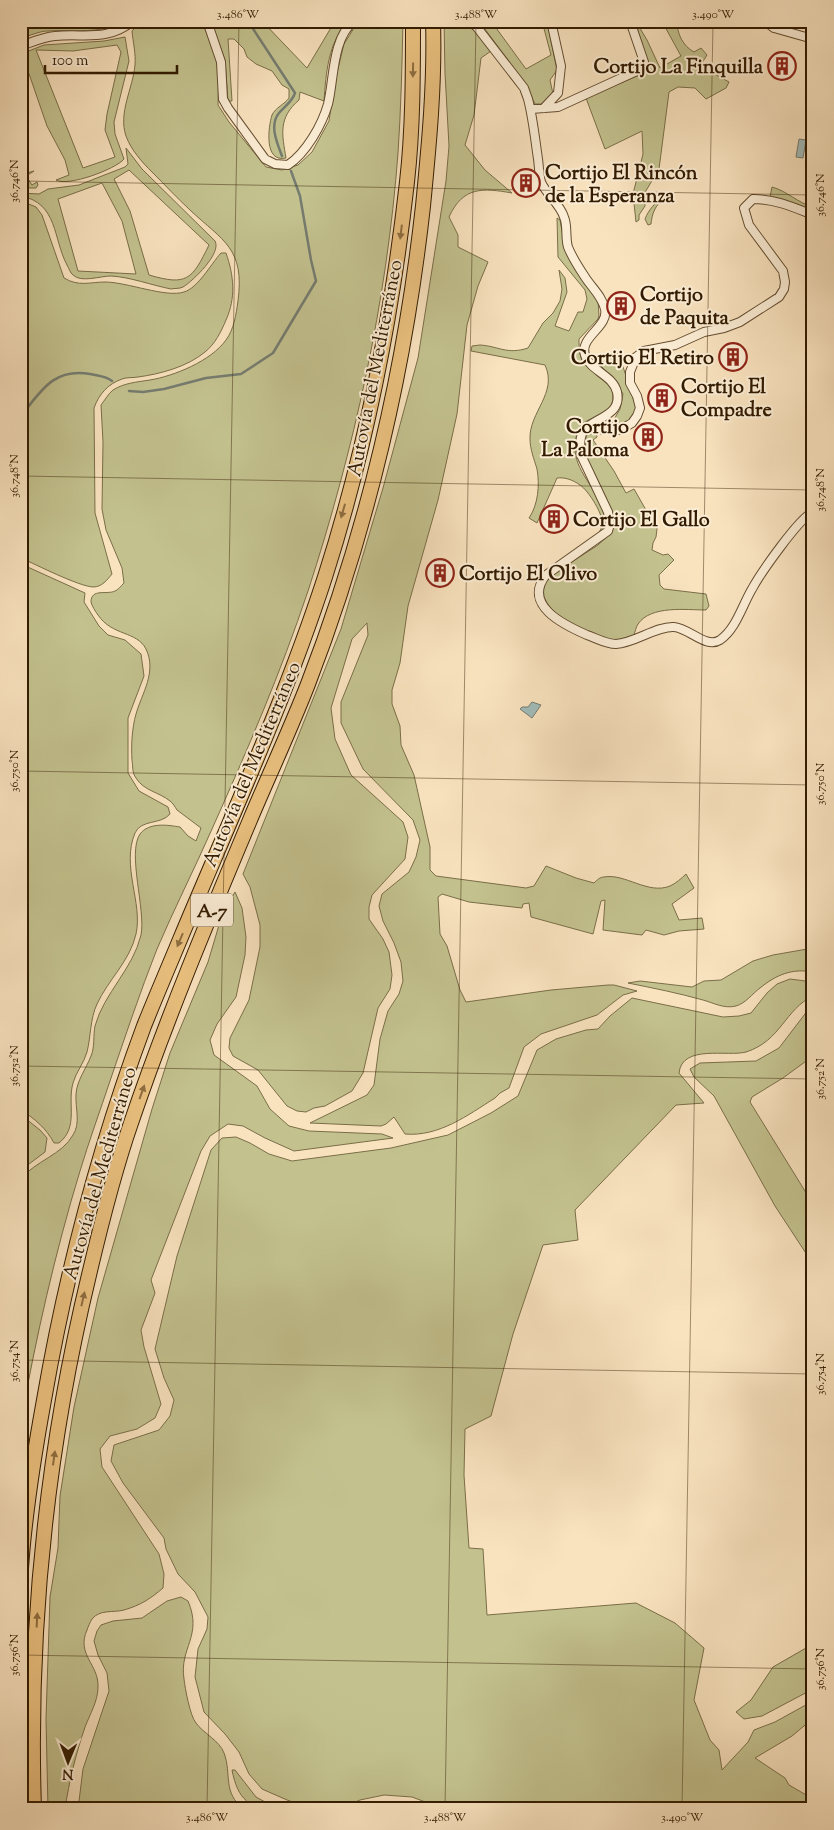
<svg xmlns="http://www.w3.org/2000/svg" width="834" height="1830" viewBox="0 0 834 1830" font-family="'Sorts Mill Goudy',serif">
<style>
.green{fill:#c3c28f;stroke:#7a6e48;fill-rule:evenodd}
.water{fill:#a1bcbb;stroke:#757c70}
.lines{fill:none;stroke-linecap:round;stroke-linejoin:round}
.stream{stroke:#757c70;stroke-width:2.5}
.minor-casing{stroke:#644d30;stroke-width:10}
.motorway-casing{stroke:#321b00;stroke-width:16}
.minor{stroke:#fbedd5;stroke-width:8}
.motorway{stroke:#ecc280;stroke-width:14}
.oneway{fill:#8f6e40}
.ticks{fill:none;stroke:#321b00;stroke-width:1;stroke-opacity:0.45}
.labels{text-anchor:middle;stroke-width:4;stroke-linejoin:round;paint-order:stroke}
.shield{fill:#fbedd5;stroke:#6e5a40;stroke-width:1}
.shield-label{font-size:19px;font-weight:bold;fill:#321b00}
.poi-label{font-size:20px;font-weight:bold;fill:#321b00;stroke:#fbedd5;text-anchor:start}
.street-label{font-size:20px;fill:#321b00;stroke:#fbedd5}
.neatline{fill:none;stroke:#321b00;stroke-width:2}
.ticks-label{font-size:12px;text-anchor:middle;fill:#321b00}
</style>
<rect width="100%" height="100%" fill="#f9e3bf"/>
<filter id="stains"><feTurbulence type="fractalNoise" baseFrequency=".004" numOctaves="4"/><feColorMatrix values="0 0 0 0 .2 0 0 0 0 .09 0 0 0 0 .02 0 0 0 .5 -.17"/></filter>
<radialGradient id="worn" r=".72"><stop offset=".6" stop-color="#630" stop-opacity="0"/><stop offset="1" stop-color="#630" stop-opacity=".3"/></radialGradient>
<path class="green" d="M 21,21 L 123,21 C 99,35 75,29 48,31 C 39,31 30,36 21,38 Z
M 141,21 L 202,21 L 219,66 L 218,105 L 229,122 L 266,167 L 282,170 L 298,165 L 312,152 L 329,121 L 335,81 L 344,44 L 354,28 L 391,23 L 392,21 L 403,21 C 402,65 401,109 398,153 C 387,301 354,450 308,591 C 281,672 247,751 212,829 C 194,870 174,909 157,949 C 140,992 125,1037 110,1081 C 100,1111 89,1141 80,1171 C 55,1253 36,1337 21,1421 L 21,1179 C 35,1161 62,1155 73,1135 C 81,1123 75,1108 76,1094 C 77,1080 86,1069 91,1056 C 95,1047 93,1036 95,1026 C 104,993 133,969 141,935 C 146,910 127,853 140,834 C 149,822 168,825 180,827 L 188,836 L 196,841 L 201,828 C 193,822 185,816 177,810 C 175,807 173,803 170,801 C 159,792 144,791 136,778 C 132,773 133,766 132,760 C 131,746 132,728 136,714 C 142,693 157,672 146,649 C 137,631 112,636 98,615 C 95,611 92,606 91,602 C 91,588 107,595 115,591 C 118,590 121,586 124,583 L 122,568 L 106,530 L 102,509 L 103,442 L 101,405 C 105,400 108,394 113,390 C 124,383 137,382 150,380 C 174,376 211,361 226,340 C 234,329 236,315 238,301 C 245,248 223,241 190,210 C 177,198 165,185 152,172 C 142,162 131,150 126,136 C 118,113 133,88 135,65 C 136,54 133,42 132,31 Z
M 211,21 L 262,21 L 307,68 L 335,21 L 348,21 C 328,43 326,73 324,101 L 300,92 L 299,100 C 278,118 282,134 286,158 C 264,163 268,128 272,115 C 275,108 285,104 289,98 L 289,89 L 282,85 L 272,71 L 256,64 L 247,57 L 244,49 L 234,39 L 228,39 L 232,101 L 228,101 L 225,60 Z
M 444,21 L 455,21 L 455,23 C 473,24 481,38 491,51 L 481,58 L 474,115 L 465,145 L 485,170 L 512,193 C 483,188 463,186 449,217 L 458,235 L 458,247 L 488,262 L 478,286 L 467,325 L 457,414 L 438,500 L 408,606 L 400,663 L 392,690 L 392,704 L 400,726 L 401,745 L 414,775 L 430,847 L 430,870 L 436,876 L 526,888 L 534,886 L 546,866 L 576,878 L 594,883 C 597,880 600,877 604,877 C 625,873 648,895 670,886 C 675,884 682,878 686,874 L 694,888 L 672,904 L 679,920 L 702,918 L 704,929 L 679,931 L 664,935 L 646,930 L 642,935 L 603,930 L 605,900 L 601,901 L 593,934 L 531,917 L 529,903 L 523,904 L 522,908 L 469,902 L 442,894 L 438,897 L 440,934 L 447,946 L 460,990 L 466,1002 L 551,990 L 608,985 L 614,985 L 637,991 L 623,995 L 597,1015 L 541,1034 L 524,1047 L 509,1088 L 500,1093 L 495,1098 C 468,1115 439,1137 405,1134 L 394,1117 L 386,1124 L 381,1126 L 310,1123 L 367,1095 L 374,1085 L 380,1039 L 388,1011 L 399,994 L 403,981 L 401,962 L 394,943 L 383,921 L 379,906 L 382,894 L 409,872 L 416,857 L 420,840 L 413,820 L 363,769 L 341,723 L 341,702 L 368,635 L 367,623 L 352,639 L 331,708 L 335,739 L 351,775 L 403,822 L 408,837 L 405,859 L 372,895 L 369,907 L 369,919 L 383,939 L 389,952 L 392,975 L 390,989 L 378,1008 L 363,1073 L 352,1091 L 325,1106 L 314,1108 L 306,1112 L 297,1111 L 287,1106 L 258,1070 L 233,1056 L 229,1048 L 230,1038 L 249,1000 L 260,947 L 260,925 L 250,887 L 243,874 L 341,629 L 383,488 L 418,358 L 446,181 L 449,146 L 445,73 Z
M 479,21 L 491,21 L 526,69 L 551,55 L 542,21 L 547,21 L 557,70 L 550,80 L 553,94 L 541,104 L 535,104 L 525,83 Z
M 635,21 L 638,21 L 638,25 L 647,40 L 660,68 L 681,56 L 664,25 L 659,21 L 677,21 C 677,34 683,46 694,52 L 701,48 L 707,55 L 700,66 L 729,82 L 726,88 L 706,99 L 695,88 L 678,87 L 669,92 L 659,169 L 644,194 L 645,206 L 639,215 L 639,220 L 636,222 L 633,194 L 643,154 L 642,131 L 605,149 L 586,98 L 642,74 L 649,67 Z
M 125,37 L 129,61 L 114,122 L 115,134 L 124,159 C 116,169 68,187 56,180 L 69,175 L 65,160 L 47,126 L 27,68 L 21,70 L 21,54 L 44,45 L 104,41 ZM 117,45 L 121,52 L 107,114 L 105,130 L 115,157 L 83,168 L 36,50 L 73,51 Z
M 126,148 L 142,169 L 215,241 C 222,253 193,281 183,287 C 179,289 175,288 171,289 C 151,285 130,277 111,276 C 100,276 81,283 73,275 C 70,273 69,268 67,265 C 53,239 58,203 21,196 L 21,193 L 39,194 L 48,189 L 79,185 L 125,167 L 128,164 ZM 129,170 L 209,245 C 192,280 187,286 149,275 L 130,211 L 114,179 ZM 102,183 L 122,221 L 136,274 L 78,271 L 58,199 Z
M 21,167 L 27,173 L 34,171 L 26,176 L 32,185 L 37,182 L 38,185 L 36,188 L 21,188 Z
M 772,187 C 787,191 798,203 813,207 L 813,212 L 770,197 Z
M 664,196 L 664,199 C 655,205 652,214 651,224 L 648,225 L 645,219 C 649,209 655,203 664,196 Z
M 21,201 L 36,207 L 42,215 L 64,278 C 79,287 90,282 105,282 C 127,282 166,298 184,292 C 198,288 211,264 221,253 L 226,253 C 234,276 236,298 226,320 C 221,332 215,344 205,352 C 187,367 160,374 138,377 C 133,378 127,377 122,379 C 108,384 99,394 94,408 L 95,513 L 112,574 C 107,580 102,587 93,587 C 78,586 37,565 21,558 Z
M 557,218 L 560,220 L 565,247 L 577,271 L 598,301 L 599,315 L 598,319 L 579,339 C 579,347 579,355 583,362 C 590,373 613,381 613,395 C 614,417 591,415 581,425 C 577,430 575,441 575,447 C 574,470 597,489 603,510 C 605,516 604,523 603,529 L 596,537 C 598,534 601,530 602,526 C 605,516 588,490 580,485 C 573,480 565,477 557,478 L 537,523 L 529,518 C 538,505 540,485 537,469 C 534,459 530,449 530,439 C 529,412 558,393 545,365 L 471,351 L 472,346 C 475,346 477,345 480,345 C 498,346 507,355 528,348 L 543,323 L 553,313 L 560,301 L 562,289 L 559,270 L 565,278 L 567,292 L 555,326 L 569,331 L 578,312 L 583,312 L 587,299 L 585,290 L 558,257 Z
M 620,352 C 620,364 622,362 625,373 C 627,377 627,381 628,385 C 636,406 645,418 616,427 L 613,426 L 612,423 L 620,409 L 623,394 L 614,379 L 599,364 Z
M 596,431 L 597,437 L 593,440 L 614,471 L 626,493 L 634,489 L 646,510 L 656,519 L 657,529 L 656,537 L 653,543 L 652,550 L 663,555 L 668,554 L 674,560 L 659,575 L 660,585 L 664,589 L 706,594 L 709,606 L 706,610 C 686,610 651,605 638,624 C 636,627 635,632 634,635 C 627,638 618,641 611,640 C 590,636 554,619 545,599 C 542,595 544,589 544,584 L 556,572 L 598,545 L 611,533 L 614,522 L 611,509 L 585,456 L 586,436 L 591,432 Z
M 21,564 L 85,593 L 84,602 L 99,626 L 108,635 L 125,640 L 141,654 L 144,676 L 128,718 L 128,773 L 139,791 L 168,807 L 170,814 C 161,825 141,819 135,833 C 121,866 143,903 136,934 C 130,961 108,980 97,1004 C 90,1019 91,1036 87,1052 C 84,1063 76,1072 73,1083 C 67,1104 79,1127 59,1143 L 54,1143 C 46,1128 35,1119 21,1110 Z
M 235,892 L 242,908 L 246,937 L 245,955 L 236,997 L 217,1024 L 210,1040 L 214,1055 L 257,1086 L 270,1109 L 289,1126 L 309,1131 L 382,1134 L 393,1138 L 294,1151 L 265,1138 L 243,1126 L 228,1124 L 210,1136 L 201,1151 L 151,1280 L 155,1293 L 141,1330 L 144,1347 L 161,1404 L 155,1418 L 137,1429 L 110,1436 L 100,1449 L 102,1467 L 159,1554 L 164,1574 L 163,1588 C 150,1599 141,1605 124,1610 C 113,1613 100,1609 92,1619 C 90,1622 88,1627 87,1630 C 76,1655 99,1664 98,1687 C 98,1701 90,1714 85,1727 C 76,1753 69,1782 65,1809 L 48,1809 L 46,1719 L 50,1597 L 58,1548 L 60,1496 L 74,1407 L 98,1298 L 152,1109 L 170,1053 L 208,962 L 222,915 Z
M 813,948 L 813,972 C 792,968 776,975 760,988 C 752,994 746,1003 736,1006 C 724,1009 714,1003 703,1000 C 678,993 653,988 628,983 L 640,981 L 692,987 L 704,981 L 721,980 L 753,961 L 773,955 Z
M 790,979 L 813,982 L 813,996 C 785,1009 781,1041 746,1052 C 728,1057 682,1044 679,1073 L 704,1103 L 676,1105 L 575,1210 L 578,1240 L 543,1245 L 513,1334 L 491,1416 L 465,1429 L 464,1475 L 469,1548 L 483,1549 L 487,1615 L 636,1603 L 675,1623 L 704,1648 L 694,1700 L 710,1740 L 719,1750 L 722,1770 L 748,1742 L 754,1730 L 775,1722 L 813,1701 L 813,1722 L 810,1721 L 792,1736 L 755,1758 L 785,1778 L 789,1785 L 813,1799 L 813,1809 L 444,1809 L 412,1797 L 384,1795 L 360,1800 L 340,1809 L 314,1809 L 287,1800 L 262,1789 L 249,1774 L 239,1752 L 225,1734 L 204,1712 L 195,1677 L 198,1649 L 207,1629 L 208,1617 L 195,1592 L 178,1574 L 166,1549 L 164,1538 L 123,1483 L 111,1461 L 114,1445 L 159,1430 L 170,1416 L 174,1400 L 164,1378 L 155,1349 L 177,1256 L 211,1150 L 222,1138 L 236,1137 L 250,1143 L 269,1154 L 292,1161 L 391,1148 L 448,1135 L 491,1113 L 518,1096 L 537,1050 L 556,1039 L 586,1030 L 598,1029 L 610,1016 L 632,998 L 723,1017 L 739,1016 L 751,1013 L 767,993 L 777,984 Z
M 813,1007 L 813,1056 L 783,1078 L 752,1097 L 750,1102 L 813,1204 L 813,1264 L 775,1206 L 714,1096 L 694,1077 L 690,1069 L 700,1063 L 756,1061 L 779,1048 L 808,1010 Z
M 21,1115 L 40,1130 L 47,1138 L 45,1152 L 21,1170 Z
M 181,1597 L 188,1601 C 203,1636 179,1648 184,1679 C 185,1688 190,1716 196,1723 C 203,1733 220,1741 224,1753 C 232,1774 222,1793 244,1809 L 78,1809 L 83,1769 L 109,1691 L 107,1673 L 98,1655 L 94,1641 L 97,1631 L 101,1625 L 113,1621 L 142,1618 L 167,1601 Z
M 813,1644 L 813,1689 L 762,1716 L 744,1719 L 736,1712 L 751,1700 L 773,1667 Z
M 232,1770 L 235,1770 L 256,1797 L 278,1809 C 249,1809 238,1800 232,1770 Z
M 388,1805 L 411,1809 L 367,1809 Z"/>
<path class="water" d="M 799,139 L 806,140 L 803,158 L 796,157 Z
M 532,702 L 541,705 L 532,718 L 520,709 L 522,707 L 528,707 Z"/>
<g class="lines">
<path class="stream" d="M 248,21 L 295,93 C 292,102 285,106 279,113 C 269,125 277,143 282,156
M 129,391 L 143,392 L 164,389 L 206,378 L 241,374 L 273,353 L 316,281 L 311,260 L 300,196 L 291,171
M 21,416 C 41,391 53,368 90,374 C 98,376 106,376 112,381"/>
<defs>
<path id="minor" d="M 207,21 L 221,62 L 223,99 L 228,108 L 265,159 L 275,164 L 288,165 C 306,153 322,125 328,104 C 334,80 332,38 354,21
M 469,21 L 476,26 L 524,88 L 528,99 C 533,118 535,139 538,159 C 539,166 539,175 541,182 C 546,194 560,204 564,217 C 568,226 565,237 568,247 C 572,257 579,268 585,277 C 592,288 602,296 605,309 C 609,327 579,337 585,355 C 590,371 613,375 617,392 C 622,415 597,417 585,429 C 579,436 580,446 581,455 L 608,512 L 610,524 L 608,531 L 546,575 C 522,605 564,625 587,635 C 596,638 606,644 616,644 C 635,643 656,626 674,627 C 689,628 706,649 720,640 C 736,629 742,606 752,589 C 760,574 799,518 813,512
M 765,21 L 774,28 L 813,39
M 21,46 C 32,42 43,37 55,36 C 85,33 106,42 133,21
M 544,108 L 558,93 L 561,66 L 551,21
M 531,109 L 558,107 L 641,69 L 644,66 L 644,62 L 630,21
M 586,429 L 620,430 L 632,423 L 637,416 L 640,408 L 637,396 L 630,383 L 630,372 L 636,357 L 644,351 L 675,345 L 704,332 L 724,328 L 740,322 L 779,297 L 784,289 L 785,282 L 783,271 L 749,225 L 744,208 L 753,199 C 775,199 793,207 813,215"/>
<path id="motorway" d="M 21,1568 C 25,1511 34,1455 44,1400 C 66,1273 99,1147 144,1026 C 156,996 169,966 181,937 C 231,818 285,700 325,577 C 366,449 392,316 407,182 C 413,129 413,75 413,21
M 34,1809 C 28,1629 47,1449 89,1275 C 101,1224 114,1172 131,1123 C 166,1020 208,920 250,820 C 269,775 290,730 308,684 C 367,531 405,369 423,206 C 429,145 435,83 433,21"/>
</defs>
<use href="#minor" class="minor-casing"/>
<use href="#motorway" class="motorway-casing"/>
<use href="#minor" class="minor"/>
<use href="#motorway" class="motorway"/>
</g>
<defs><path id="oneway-solid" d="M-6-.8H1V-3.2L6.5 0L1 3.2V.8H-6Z" transform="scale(1.25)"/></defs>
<g class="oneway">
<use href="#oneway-solid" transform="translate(413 70) rotate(91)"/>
<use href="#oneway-solid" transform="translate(401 232) rotate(97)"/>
<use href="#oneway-solid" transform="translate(343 511) rotate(106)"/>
<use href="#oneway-solid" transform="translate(180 940) rotate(113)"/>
<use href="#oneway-solid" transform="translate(142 1092) rotate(-70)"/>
<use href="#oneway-solid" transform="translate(83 1299) rotate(-77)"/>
<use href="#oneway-solid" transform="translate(54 1458) rotate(-82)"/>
<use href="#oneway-solid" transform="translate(37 1620) rotate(-87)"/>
</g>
<path class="ticks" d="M 21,181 L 813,195M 21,476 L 813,490M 21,771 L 813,785M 21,1066 L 813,1079M 21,1360 L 813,1374M 21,1655 L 813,1669M 207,1809 L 239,21M 445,1809 L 476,21M 682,1809 L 713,21"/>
<defs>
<symbol id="building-ring" viewBox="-11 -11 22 22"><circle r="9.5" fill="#fbedd5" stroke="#8f2418" stroke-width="1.5"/><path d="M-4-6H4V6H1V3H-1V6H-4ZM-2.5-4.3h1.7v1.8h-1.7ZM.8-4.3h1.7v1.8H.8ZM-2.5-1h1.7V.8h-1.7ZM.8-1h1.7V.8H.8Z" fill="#8f2418"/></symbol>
</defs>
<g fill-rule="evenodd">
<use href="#building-ring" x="766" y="50" width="32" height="32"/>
<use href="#building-ring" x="510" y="167" width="32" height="32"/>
<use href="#building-ring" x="605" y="290" width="32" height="32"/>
<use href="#building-ring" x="717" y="341" width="32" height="32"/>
<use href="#building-ring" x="646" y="382" width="32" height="32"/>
<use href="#building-ring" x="632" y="421" width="32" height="32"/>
<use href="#building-ring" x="538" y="503" width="32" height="32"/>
<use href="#building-ring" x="424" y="557" width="32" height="32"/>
</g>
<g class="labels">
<rect class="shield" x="191" y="893.5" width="42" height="33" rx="4"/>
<g class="shield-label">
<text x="212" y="917">A-7</text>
</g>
<g class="poi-label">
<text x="763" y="73" text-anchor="end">Cortijo La Finquilla</text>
<text x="545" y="179">Cortijo El Rincón<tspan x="545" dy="23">de la Esperanza</tspan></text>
<text x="640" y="301">Cortijo<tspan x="640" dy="23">de Paquita</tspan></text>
<text x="714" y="364" text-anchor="end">Cortijo El Retiro</text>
<text x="681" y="393">Cortijo El<tspan x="681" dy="23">Compadre</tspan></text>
<text x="629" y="433" text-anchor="end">Cortijo<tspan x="629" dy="23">La Paloma</tspan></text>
<text x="573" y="526">Cortijo El Gallo</text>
<text x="459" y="580">Cortijo El Olivo</text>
</g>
<g class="street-label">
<text transform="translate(374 368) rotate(-79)" y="7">Autovía del Mediterráneo</text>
<text transform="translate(251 764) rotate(-67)" y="7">Autovía del Mediterráneo</text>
<text transform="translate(99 1173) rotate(-74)" y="7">Autovía del Mediterráneo</text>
</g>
</g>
<rect width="834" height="1830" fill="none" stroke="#f9e3bf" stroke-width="55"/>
<g transform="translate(68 1762) rotate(181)" stroke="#fbedd5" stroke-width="4" paint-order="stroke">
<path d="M0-4L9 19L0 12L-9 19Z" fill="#321b00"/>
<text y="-8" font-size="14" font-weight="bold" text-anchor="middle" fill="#321b00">N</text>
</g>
<path d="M45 65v8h132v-8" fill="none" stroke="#321b00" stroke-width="2.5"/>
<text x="52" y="65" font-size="15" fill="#321b00" stroke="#fbedd5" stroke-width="4" paint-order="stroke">100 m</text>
<rect x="28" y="28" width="778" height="1774" class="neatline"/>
<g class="ticks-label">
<text x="238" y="18">3.486°W</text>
<text x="476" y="18">3.488°W</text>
<text x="713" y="18">3.490°W</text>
<text transform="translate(14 181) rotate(-90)" y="4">36.746°N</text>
<text transform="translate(820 195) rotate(-90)" y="4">36.746°N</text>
<text transform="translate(14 476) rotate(-90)" y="4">36.748°N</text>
<text transform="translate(820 490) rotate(-90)" y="4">36.748°N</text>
<text transform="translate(14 771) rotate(-90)" y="4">36.750°N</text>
<text transform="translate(820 784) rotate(-90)" y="4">36.750°N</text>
<text transform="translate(14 1066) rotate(-90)" y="4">36.752°N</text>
<text transform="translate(820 1079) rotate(-90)" y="4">36.752°N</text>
<text transform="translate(14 1361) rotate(-90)" y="4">36.754°N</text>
<text transform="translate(820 1374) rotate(-90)" y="4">36.754°N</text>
<text transform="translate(14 1655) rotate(-90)" y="4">36.756°N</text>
<text transform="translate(820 1669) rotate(-90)" y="4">36.756°N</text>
<text x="207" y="1821">3.486°W</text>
<text x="445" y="1821">3.488°W</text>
<text x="682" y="1821">3.490°W</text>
</g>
<rect width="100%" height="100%" filter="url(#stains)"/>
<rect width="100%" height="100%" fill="url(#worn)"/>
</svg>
